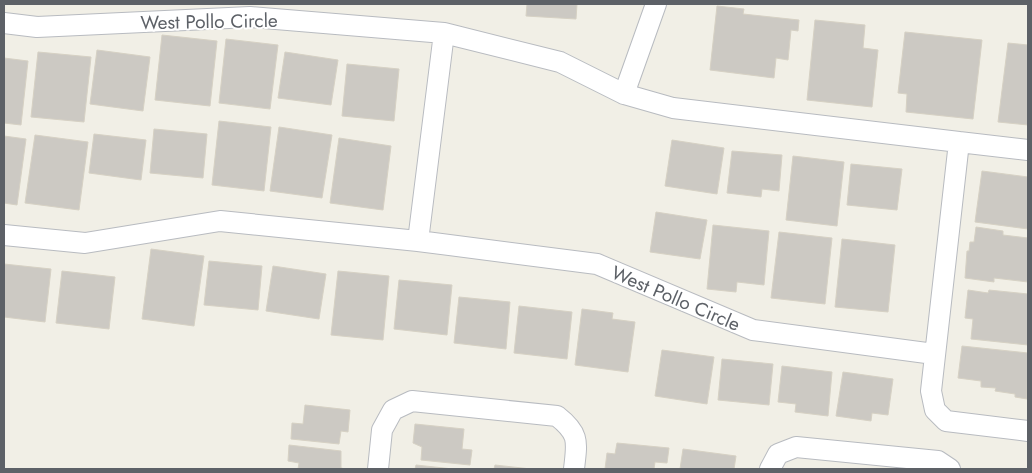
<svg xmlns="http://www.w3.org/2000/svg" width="1032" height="473" viewBox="0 0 1032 473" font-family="Jost,sans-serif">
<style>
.building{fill:#ccc9c3;stroke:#d6d1c4}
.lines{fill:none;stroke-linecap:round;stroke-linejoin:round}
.minor-casing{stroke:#b8bbc0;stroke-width:22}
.minor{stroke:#fff;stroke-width:20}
.labels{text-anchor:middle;stroke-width:4;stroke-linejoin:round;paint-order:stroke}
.street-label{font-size:19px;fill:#5d6167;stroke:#fff}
</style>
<rect width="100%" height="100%" fill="#f1efe6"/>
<path class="building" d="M 527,4 L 577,4 L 576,19 L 526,16 Z
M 717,6 L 744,9 L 743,14 L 799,20 L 798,31 L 791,30 L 788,60 L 776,58 L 774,78 L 710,70 Z
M 815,20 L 865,25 L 863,48 L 878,50 L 872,107 L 807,100 Z
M 905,32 L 982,40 L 973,119 L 906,112 L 907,94 L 898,93 Z
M 162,35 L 217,41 L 210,106 L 155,100 Z
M 226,39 L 278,45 L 270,109 L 219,103 Z
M 1008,43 L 1028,45 L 1028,125 L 998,122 Z
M 97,50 L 150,57 L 143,111 L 90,104 Z
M 38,52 L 91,57 L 84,122 L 31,117 Z
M 285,52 L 338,60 L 331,105 L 278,98 Z
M 4,58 L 28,61 L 21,125 L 4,123 Z
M 347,64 L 399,69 L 394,121 L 342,116 Z
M 219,121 L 271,127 L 264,191 L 212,185 Z
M 279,127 L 332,135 L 322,198 L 270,191 Z
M 154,129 L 207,134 L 203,178 L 150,173 Z
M 94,134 L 146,140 L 141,180 L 89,173 Z
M 35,135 L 88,142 L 79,210 L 25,203 Z
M 4,136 L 26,139 L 17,205 L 4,203 Z
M 339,138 L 391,146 L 383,210 L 330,203 Z
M 672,140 L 724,148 L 717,194 L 665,186 Z
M 732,151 L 782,155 L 779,191 L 762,189 L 761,197 L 727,193 Z
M 793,156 L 844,162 L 837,226 L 786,220 Z
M 851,164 L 902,169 L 897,210 L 847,205 Z
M 982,171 L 1028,177 L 1028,229 L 975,222 Z
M 656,212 L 707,220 L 700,259 L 650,252 Z
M 713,225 L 769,231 L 764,285 L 737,282 L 736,292 L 707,289 Z
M 976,227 L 1003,231 L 1003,235 L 1028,238 L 1028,282 L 994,278 L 994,282 L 965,278 L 967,251 L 969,251 L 970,242 L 974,242 Z
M 779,232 L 832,238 L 825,304 L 771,298 Z
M 842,239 L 895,245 L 888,312 L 835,307 Z
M 151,249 L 204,256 L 194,326 L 142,319 Z
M 209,261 L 262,266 L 258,310 L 204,305 Z
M 4,264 L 51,269 L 45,322 L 4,317 Z
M 273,266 L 326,274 L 319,319 L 266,311 Z
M 62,271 L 115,277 L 109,329 L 56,323 Z
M 338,271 L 389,276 L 383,340 L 331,335 Z
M 399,280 L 452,285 L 447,335 L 394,329 Z
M 968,290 L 988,293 L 989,290 L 1028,294 L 1028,345 L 971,339 L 973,319 L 965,318 Z
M 459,297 L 510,302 L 506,349 L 454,343 Z
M 519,306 L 572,312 L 567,359 L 514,353 Z
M 582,309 L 613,313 L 612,319 L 635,322 L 628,372 L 575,365 Z
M 962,346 L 1028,353 L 1027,399 L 1015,397 L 1015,394 L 995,391 L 996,388 L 981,387 L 981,381 L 958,378 Z
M 662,350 L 714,357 L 707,404 L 655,396 Z
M 722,359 L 773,364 L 769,405 L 718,400 Z
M 782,366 L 832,372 L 828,416 L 795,412 L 796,404 L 778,402 Z
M 843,372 L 893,379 L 888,415 L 872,413 L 871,421 L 836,416 Z
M 305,405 L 350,410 L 348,432 L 341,431 L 339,444 L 291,439 L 292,423 L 303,424 Z
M 415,424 L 464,429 L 462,449 L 472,450 L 470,465 L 421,460 L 422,447 L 413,443 Z
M 617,443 L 669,448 L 667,463 L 655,462 L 654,469 L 605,469 L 607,453 L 615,454 Z
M 289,445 L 341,451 L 341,468 L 345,469 L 298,469 L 299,463 L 288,461 Z
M 683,449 L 736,456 L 734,469 L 680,469 Z
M 416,465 L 453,469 L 415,469 Z
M 495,465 L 531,469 L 494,469 Z"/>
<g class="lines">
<defs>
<path id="minor" d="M 4,23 L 37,27 L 250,17 L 444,33 L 560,62 L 624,94 L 673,108 L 959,142
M 624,94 L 656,4
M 1028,150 L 959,142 L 931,391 L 935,410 L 946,421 L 1028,431
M 4,235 L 85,243 L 220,221 L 418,241 L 597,264 L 753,330 L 934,354
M 418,241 L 444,33
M 378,469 L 382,430 L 393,410 L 412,401 L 557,416 C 580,434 577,442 574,469
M 770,469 L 778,454 L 796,447 L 938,461 L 950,469"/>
</defs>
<use href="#minor" class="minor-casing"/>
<use href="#minor" class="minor"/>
</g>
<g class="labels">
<g class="street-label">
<text transform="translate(209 21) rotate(-1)" y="7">West Pollo Circle</text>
<text transform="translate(676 298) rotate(23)" y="7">West Pollo Circle</text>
</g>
</g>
<rect width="1032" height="473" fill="none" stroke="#5d6167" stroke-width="10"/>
</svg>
